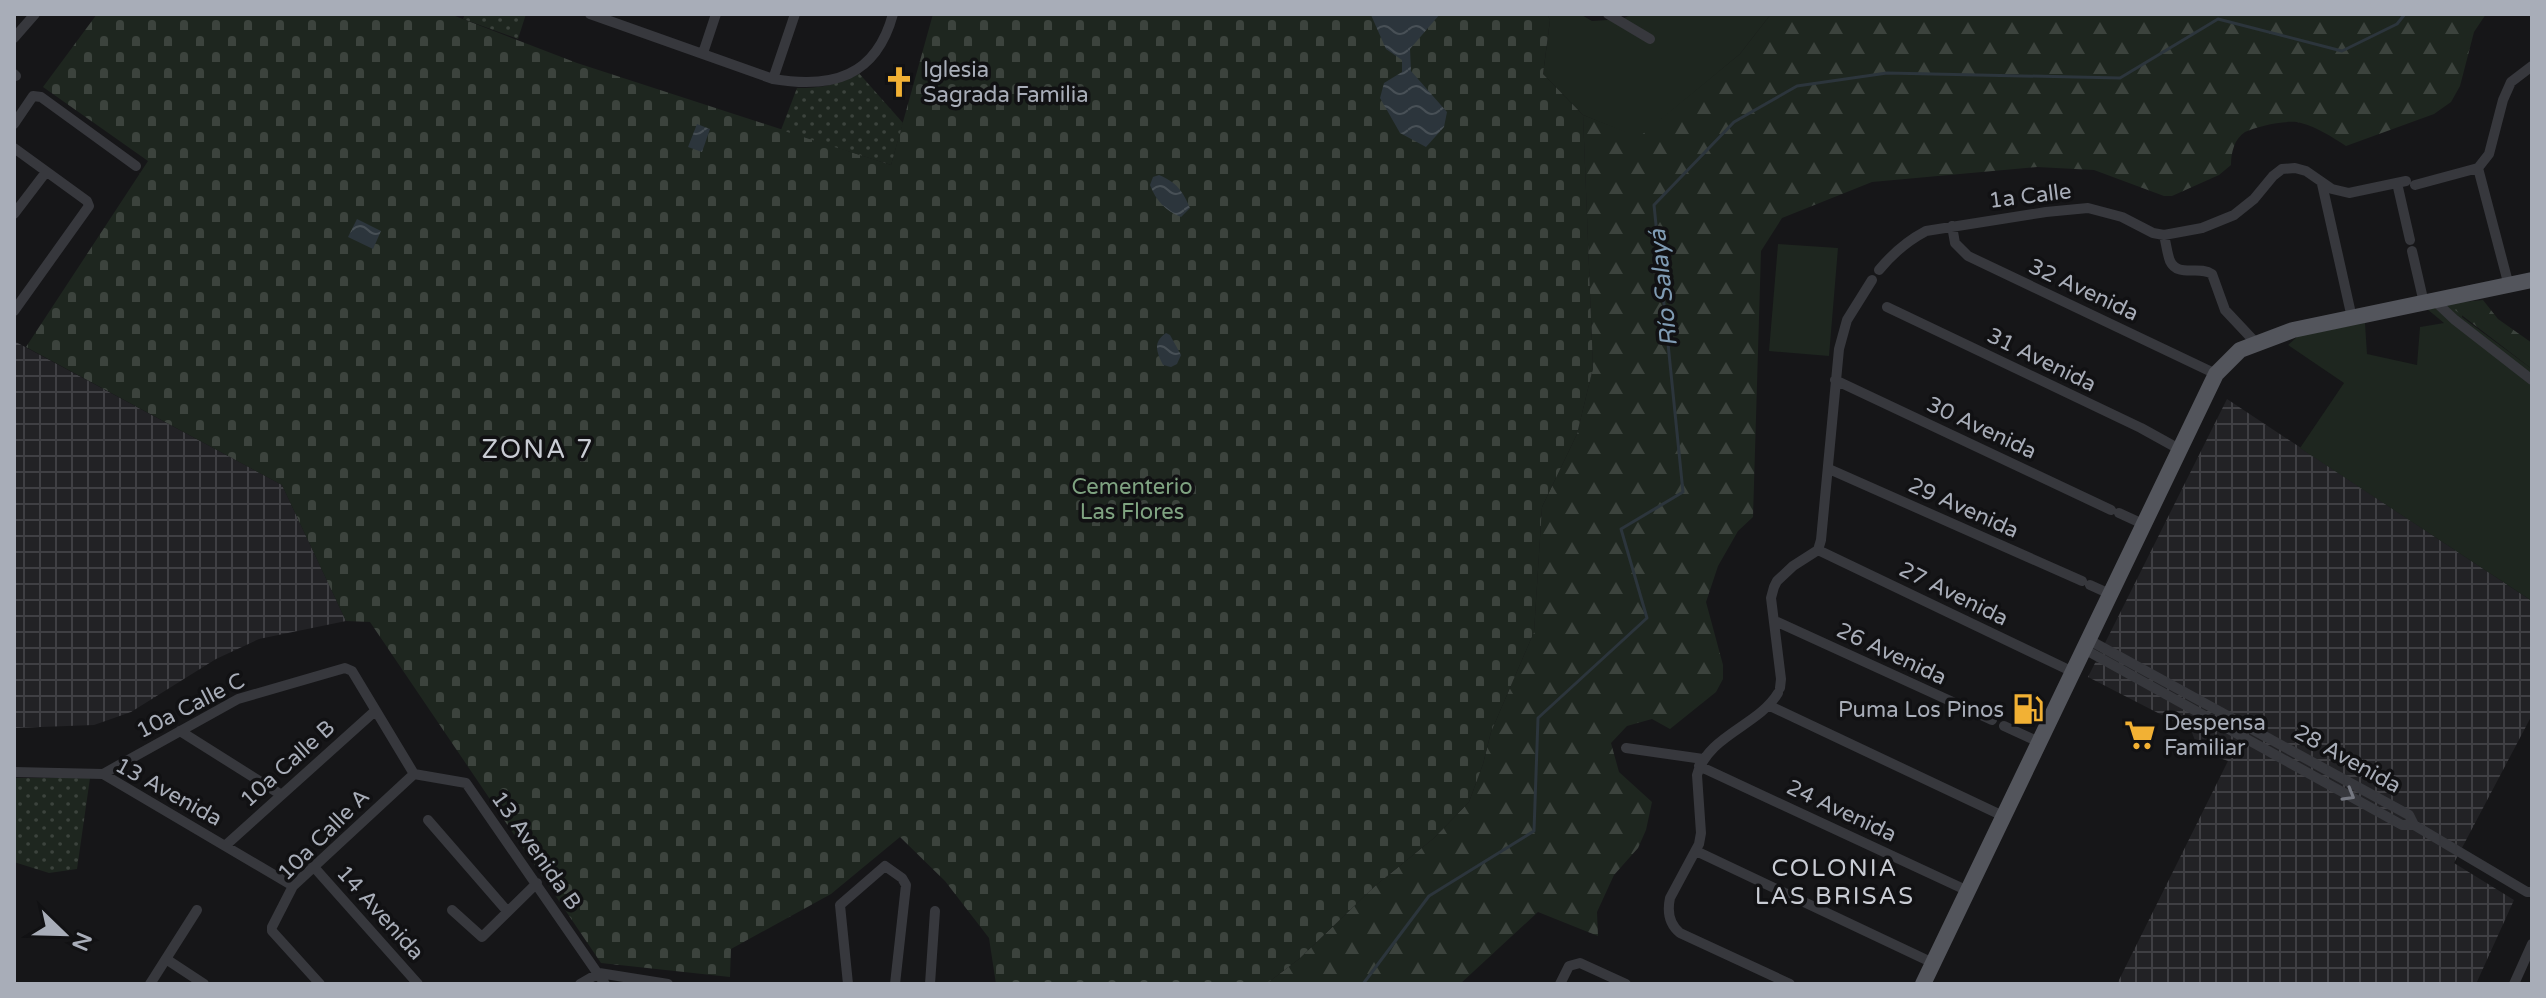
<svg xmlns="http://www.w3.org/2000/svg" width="2546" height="998" viewBox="0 0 2546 998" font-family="'Varela Round',sans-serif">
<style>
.industrial{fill:url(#industrial-grid)}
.grass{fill:#1e261f}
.forest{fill:url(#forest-firs)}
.cemetery{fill:url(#cemetery-stones)}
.park{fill:url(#park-dots)}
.water{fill:url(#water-waves)}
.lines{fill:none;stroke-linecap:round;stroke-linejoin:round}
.stream{stroke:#2c353c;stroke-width:3}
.minor{stroke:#37383d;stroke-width:10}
.primary{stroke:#53555c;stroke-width:16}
.oneway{stroke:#757881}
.labels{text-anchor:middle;stroke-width:7;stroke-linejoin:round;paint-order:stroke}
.poi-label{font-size:22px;fill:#a8adb8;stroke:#111113;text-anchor:start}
.street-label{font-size:22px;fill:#a8adb8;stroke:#111113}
.park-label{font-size:22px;fill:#7fa381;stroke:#111113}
.water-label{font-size:24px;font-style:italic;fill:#7f9bb3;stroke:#111113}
.neighbourhood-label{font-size:24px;letter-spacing:2px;fill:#c9ccd4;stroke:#111113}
.quarter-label{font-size:26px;letter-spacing:2px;fill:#c9ccd4;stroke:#111113}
</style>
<defs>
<pattern id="industrial-grid" width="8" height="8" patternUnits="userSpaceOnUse" patternTransform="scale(2)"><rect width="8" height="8" fill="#222225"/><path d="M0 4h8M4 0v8" fill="none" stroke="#3f3f43"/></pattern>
<pattern id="forest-firs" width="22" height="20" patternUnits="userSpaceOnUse" patternTransform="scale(2)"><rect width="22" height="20" fill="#1e261f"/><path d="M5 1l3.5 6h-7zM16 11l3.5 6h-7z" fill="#3c433d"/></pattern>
<pattern id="cemetery-stones" width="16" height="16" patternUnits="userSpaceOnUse" patternTransform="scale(2)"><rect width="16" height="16" fill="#1e261f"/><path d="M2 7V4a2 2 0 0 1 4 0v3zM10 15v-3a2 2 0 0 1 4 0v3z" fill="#3c433d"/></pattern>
<pattern id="park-dots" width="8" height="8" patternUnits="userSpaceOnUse" patternTransform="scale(2)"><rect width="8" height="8" fill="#1e261f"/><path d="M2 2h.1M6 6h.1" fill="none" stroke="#3c433d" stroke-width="1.8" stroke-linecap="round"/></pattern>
<pattern id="water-waves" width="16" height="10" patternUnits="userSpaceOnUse" patternTransform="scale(2)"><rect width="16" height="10" fill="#2c353c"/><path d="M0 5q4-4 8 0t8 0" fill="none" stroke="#485056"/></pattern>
</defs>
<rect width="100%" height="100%" fill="#161618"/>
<path class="industrial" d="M 14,341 L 282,485 L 346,621 L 259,639 L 216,659 L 131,712 L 94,725 L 14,728 Z
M 2227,399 L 2532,601 L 2532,715 L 2454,863 L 2514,900 L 2476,984 L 2117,984 L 2228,761 L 2199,751 L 2191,730 L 2088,677 Z"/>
<path class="grass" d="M 1547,14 L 1580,14 L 1592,21 L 1621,19 L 1634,14 L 1771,14 L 1740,54 L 1639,138 L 1583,115 L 1543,74 L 1550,20 Z
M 1778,244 L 1838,248 L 1829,356 L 1769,351 Z
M 2463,302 L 2462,317 L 2532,369 L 2532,601 L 2300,448 L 2344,383 L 2288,345 L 2298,336 L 2365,323 L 2367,354 L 2417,365 L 2420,327 L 2444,323 L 2427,309 Z"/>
<path class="forest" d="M 1771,14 L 2486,14 L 2474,32 L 2460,86 L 2451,102 L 2434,114 L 2346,146 C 2332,137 2317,127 2301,123 C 2289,119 2257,126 2245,132 C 2234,139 2231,153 2231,165 L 2219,175 L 2172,196 L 2164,196 L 2094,170 L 2037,167 L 1872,182 L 1782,218 L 1761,251 L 1753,517 L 1738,531 L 1718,566 L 1706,602 L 1723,665 L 1723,679 L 1716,692 L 1670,729 L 1652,719 L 1627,726 L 1611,743 L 1619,772 L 1652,802 L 1646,830 L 1638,848 L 1614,875 L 1597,912 L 1598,936 L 1538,912 L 1460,984 L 1266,984 L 1299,959 L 1375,886 L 1434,838 L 1469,802 L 1483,764 L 1491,732 L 1534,632 L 1542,507 L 1577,434 L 1593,368 L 1583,115 L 1639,137 L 1740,54 Z
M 2483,300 L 2498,319 L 2532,343 L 2532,369 L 2455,310 L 2463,302 Z"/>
<path class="cemetery" d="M 97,14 L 450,14 L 577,63 L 891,165 L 933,14 L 1547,14 L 1550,20 L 1543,74 L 1583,115 L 1593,368 L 1577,434 L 1542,507 L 1534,632 L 1491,732 L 1483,764 L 1469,802 L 1434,838 L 1375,886 L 1299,959 L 1266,984 L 996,984 L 989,938 L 945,881 L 900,837 L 831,894 L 731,949 L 730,977 L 601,963 L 370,622 L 346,621 L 282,485 L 26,347 L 148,161 L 43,87 Z"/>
<path class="park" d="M 465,14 L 526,14 L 518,39 L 463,19 Z
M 857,71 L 903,123 L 891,165 L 781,130 L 797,88 C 820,88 838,86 857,71 Z
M 14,778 L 90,778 L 77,869 L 49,873 L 14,862 Z"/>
<path class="water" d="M 1440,14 L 1410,49 L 1411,71 L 1447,112 L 1444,127 L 1426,147 L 1400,133 L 1380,98 L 1384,83 L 1402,72 L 1402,60 L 1386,49 L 1371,15 Z
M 697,124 L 710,129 L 702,152 L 688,147 Z
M 1159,175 C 1176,182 1183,191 1190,208 L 1181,217 C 1166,211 1156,201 1150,185 L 1153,177 Z
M 357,219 L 381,231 L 373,249 L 348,237 Z
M 1166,333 L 1170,335 L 1181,355 L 1177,364 L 1171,367 L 1163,365 C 1157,352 1152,343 1166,333 Z"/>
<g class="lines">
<path class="stream" d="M 1363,984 L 1429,896 L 1534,831 L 1538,718 L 1647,618 L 1621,529 L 1683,492 L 1654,205 L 1734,122 L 1797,86 L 1887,73 L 2120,78 L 2218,19 L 2342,51 L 2397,24 L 2405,14"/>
<path class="minor" d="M 590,14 L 773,79 C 832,89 876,77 893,14
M 1608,14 L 1650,39
M 14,38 L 35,14
M 703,53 L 716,14
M 14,74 L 16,76
M 773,79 L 795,14
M 14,124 L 33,96 L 41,97 L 136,166
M 14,148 L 87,201 L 89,206 L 14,311
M 2478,168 L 2509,286
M 2397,183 L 2410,240
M 2322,184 L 2352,318
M 2415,185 L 2478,168 L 2489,154 L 2503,100 L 2511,82 L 2532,66
M 14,214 L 46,172
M 1952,226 L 1955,243 L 1968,256 L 2216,374
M 2164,235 C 2166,243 2167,253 2170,261 C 2178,278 2199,265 2212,274 L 2225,310 L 2256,343
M 2412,251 L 2424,303
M 1879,270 C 1893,253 1907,241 1926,231 L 2046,212 L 2088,208 L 2122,217 L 2153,233 L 2164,235 L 2202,228 L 2234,215 L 2254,199 L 2273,176 L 2282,169 L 2295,168 L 2306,171 L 2332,189 L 2349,193 L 2406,181
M 2435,301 L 2455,320 L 2532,380
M 1887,307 L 2141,428 L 2179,449
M 1835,380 L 2111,510
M 1829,469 L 2082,581
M 2119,513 L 2143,524
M 1818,550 L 2073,672
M 2090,585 L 2110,594
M 1775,621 L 1992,720
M 2089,640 L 2409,815 L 2414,825
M 2084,649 L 2402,825 L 2414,825 L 2527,892 L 2532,892
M 1780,688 L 1781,679 L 1771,598 L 1774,587 L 1777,581 L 1793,566 L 1818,550 L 1821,540 L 1839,349 L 1847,320 L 1872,280
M 1778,693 C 1758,726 1708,735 1697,775 L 1701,833 L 1699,844 L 1670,898 C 1667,912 1669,924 1680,933 L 1790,984
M 1770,706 L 2003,816
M 2004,726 L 2039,742
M 180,731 L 280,794
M 1626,748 L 1703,759
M 1699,766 L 1968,891
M 14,772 L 103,774 L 293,886
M 103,774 L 238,699 L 345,668 L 352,671 L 414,774
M 414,774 L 466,783 L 605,984
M 428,820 L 507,911
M 226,845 L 375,711
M 1696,851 L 1933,963
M 313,866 L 418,984
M 452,910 L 482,937 L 537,883
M 166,959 L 204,984
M 150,984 L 197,910
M 320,984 L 272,931 L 272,927 L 293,886 L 414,774
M 580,984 L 599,973 L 668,984
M 848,984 L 840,905 L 885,866 L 902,878 L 906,885 L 895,984
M 930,984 L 935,911
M 1560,984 L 1569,966 L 1580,963 L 1626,984
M 2514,984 L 2532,944"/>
<path class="primary" d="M 1923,984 L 2216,374 L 2240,350 L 2293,330 L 2532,280"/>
</g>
<defs><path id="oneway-chevron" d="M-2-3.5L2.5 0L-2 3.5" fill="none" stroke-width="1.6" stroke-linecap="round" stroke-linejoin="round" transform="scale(2)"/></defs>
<use class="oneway" href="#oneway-chevron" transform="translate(2349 795) rotate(30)"/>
<defs>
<symbol id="church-bare" viewBox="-9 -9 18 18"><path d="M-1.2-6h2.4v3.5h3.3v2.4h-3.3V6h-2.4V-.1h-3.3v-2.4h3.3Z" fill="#f2b134" stroke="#111113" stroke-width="2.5" paint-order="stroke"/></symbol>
<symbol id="fuel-bare" viewBox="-9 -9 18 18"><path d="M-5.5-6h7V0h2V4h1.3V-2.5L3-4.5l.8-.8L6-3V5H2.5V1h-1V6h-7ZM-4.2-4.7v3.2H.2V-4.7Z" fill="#f2b134" stroke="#111113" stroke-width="2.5" paint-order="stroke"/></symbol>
<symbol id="supermarket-bare" viewBox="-9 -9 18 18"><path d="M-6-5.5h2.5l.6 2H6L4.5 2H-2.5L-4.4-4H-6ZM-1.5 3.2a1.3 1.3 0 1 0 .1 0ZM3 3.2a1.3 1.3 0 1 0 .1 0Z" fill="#f2b134" stroke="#111113" stroke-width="2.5" paint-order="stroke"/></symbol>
</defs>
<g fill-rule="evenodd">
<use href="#church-bare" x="877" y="60" width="44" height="44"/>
<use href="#fuel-bare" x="2006" y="687" width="44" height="44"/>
<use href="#supermarket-bare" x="2118" y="713" width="44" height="44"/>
</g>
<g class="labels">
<g class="poi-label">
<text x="923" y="77">Iglesia<tspan x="923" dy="25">Sagrada Familia</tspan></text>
<text x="2004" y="717" text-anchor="end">Puma Los Pinos</text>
<text x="2164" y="730">Despensa<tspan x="2164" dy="25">Familiar</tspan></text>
</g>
<g class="street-label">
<text transform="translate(2030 195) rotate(-7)" y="8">1a Calle</text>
<text transform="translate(2084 289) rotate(25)" y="8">32 Avenida</text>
<text transform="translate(2042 359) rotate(26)" y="8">31 Avenida</text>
<text transform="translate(1982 427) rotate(25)" y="8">30 Avenida</text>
<text transform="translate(1964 507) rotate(24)" y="8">29 Avenida</text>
<text transform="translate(1954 593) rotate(26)" y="8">27 Avenida</text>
<text transform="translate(1892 653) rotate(25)" y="8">26 Avenida</text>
<text transform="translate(190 705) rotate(-27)" y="8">10a Calle C</text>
<text transform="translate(2348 758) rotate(29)" y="8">28 Avenida</text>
<text transform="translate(287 763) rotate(-42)" y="8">10a Calle B</text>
<text transform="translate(169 791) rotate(29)" y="8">13 Avenida</text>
<text transform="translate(1842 810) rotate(25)" y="8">24 Avenida</text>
<text transform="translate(323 834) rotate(-45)" y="8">10a Calle A</text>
<text transform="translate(537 850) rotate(55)" y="8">13 Avenida B</text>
<text transform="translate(381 912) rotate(48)" y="8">14 Avenida</text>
</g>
<g class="park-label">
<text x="1132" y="494">Cementerio<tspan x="1132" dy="25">Las Flores</tspan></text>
</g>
<g class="water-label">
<text transform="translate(1663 288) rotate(-96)" y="8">Río Salayá</text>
</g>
<g class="neighbourhood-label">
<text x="1835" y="876">COLONIA<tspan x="1835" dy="28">LAS BRISAS</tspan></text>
</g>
<g class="quarter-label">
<text x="538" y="458">ZONA 7</text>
</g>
</g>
<rect width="2546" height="998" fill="none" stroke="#a8adb8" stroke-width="32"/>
<g transform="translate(64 934) rotate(113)" stroke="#111113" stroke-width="6" paint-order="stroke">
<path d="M0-6L14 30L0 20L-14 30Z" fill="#a8adb8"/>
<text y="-12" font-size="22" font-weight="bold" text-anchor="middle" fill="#a8adb8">N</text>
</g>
</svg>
